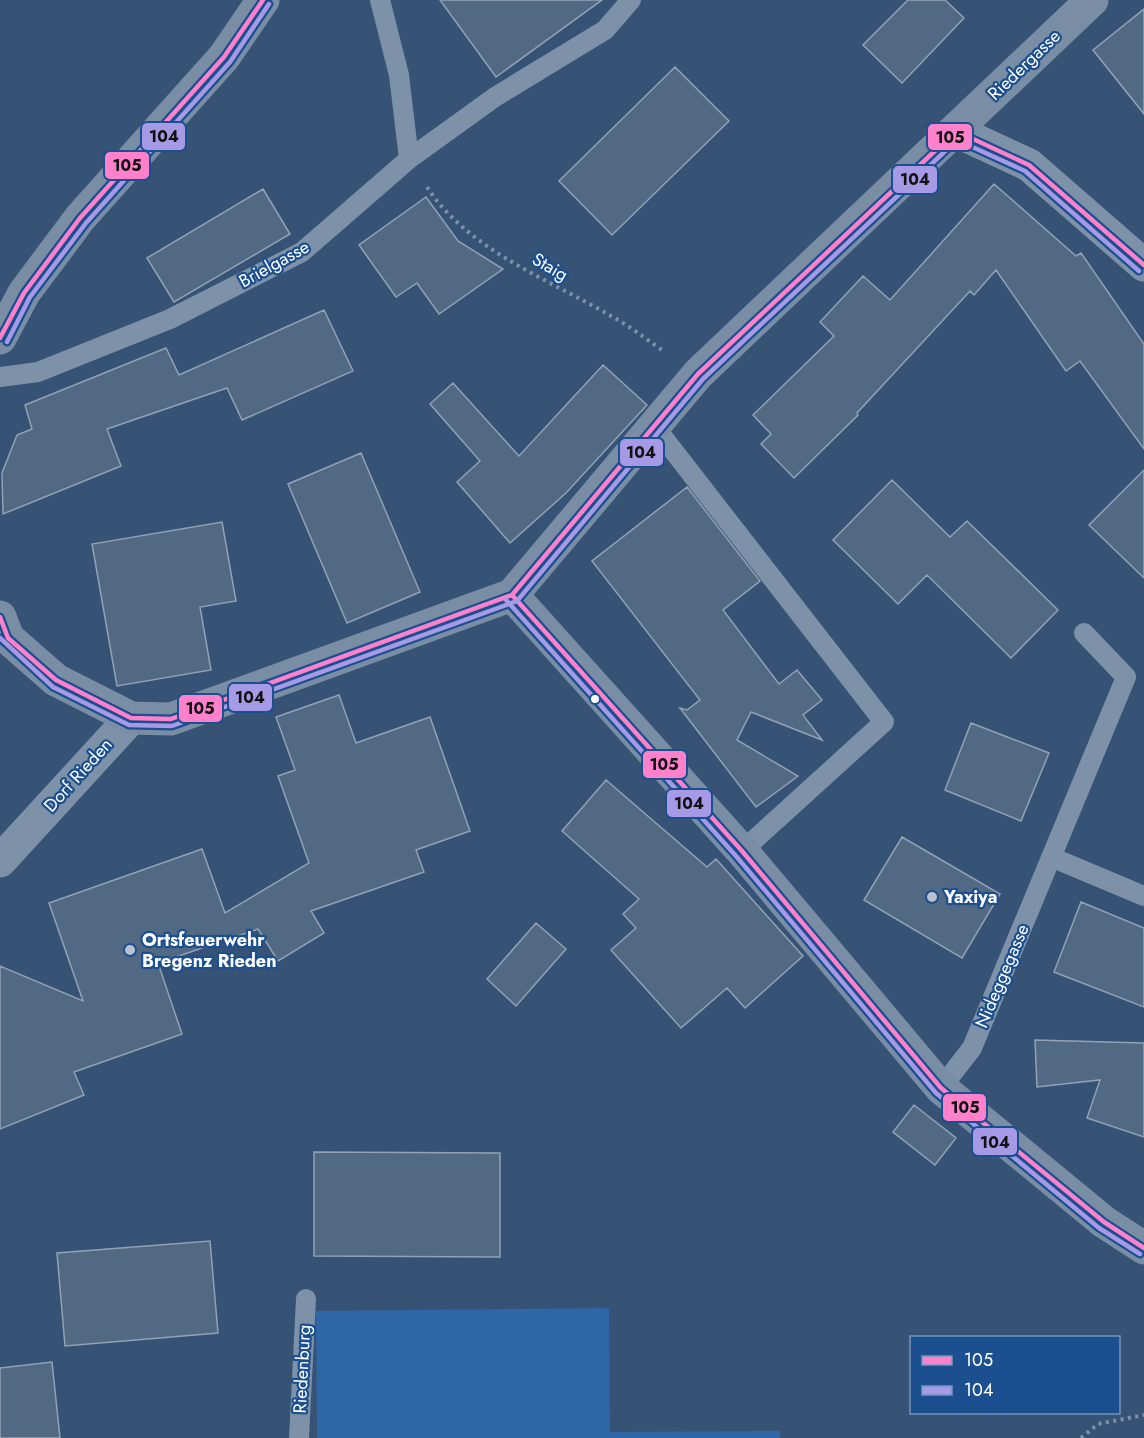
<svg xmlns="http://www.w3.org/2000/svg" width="1144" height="1438" viewBox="0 0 1144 1438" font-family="Jost,sans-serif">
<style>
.green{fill:#2f66a5}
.building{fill:#526984;stroke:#92a2b6;stroke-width:1.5}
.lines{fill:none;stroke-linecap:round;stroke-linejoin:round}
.path{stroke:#7d92a8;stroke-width:4;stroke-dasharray:3 4.5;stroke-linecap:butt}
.lane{stroke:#7d92a8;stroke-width:20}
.street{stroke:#7d92a8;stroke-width:33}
.secondary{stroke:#798da4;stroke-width:33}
.bus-1-casing{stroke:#1b4f8f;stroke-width:9}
.bus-2-casing{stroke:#1b4f8f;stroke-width:9}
.bus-1{stroke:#ff80cb;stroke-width:4.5}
.bus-2{stroke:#a699e5;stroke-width:4.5}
.bus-dot{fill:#fff;stroke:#1b4f8f;stroke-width:2}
.poi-dot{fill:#b9c2ce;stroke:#1b4f8f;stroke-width:2}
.labels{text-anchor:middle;stroke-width:4.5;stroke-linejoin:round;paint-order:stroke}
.street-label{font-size:18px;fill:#fff;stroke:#1b4f8f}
.poi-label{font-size:18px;font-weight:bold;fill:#fff;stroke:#1b4f8f;text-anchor:start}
.line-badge{stroke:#1b4f8f;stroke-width:2}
.pale-badge-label{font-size:16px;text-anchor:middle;font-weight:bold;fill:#111}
</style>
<rect width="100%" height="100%" fill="#365274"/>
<path class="green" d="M 609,1308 L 610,1432 L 780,1431 L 780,1438 L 317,1438 L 316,1311 Z"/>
<path class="building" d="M 440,0 L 602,0 L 496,77 Z
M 908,0 L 945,0 L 964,18 L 902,83 L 863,45 Z
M 1144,9 L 1144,114 L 1093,50 Z
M 675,67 L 729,121 L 612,235 L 559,181 Z
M 994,184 L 1076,256 L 1081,253 L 1144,344 L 1144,449 L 1080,361 L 1066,371 L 996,270 L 974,295 L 970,291 L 857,413 L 858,415 L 794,478 L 761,444 L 771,434 L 753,415 L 834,336 L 820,322 L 863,276 L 890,300 Z
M 263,189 L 290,234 L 174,302 L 147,258 Z
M 426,197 L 458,241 L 503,269 L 439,314 L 417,283 L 396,297 L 359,245 Z
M 324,310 L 353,371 L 242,420 L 227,388 L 107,429 L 121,466 L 3,514 L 2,473 L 17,435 L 32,429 L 25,405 L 166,348 L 179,375 Z
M 603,365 L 647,405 L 566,493 L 510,543 L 457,482 L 480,461 L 430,404 L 453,383 L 519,456 Z
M 361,453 L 420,592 L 347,623 L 288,484 Z
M 1144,470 L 1144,578 L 1089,525 Z
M 892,480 L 950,537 L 967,521 L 1058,610 L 1011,658 L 927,575 L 898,604 L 833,540 Z
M 687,487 L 760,581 L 723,610 L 779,684 L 797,670 L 822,700 L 803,715 L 822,740 L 751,712 L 737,740 L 798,776 L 756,807 L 680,708 L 687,710 L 700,700 L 592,561 Z
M 222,522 L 236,601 L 200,607 L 211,670 L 117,686 L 92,544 Z
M 339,695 L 356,743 L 430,717 L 470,831 L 416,850 L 424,872 L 311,911 L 324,933 L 278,961 L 258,929 L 158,963 L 182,1034 L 74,1072 L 84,1095 L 0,1129 L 0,966 L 83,1001 L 49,903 L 202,849 L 225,913 L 309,863 L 278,776 L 295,770 L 276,717 Z
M 971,723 L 1049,753 L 1021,821 L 945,790 Z
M 606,780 L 707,867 L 716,859 L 803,956 L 745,1008 L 727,988 L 681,1028 L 611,950 L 636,928 L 623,914 L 639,899 L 562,831 Z
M 902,837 L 1000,894 L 962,958 L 864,900 Z
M 1081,902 L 1144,928 L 1144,1007 L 1054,972 Z
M 536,923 L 566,949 L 516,1006 L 487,979 Z
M 1035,1040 L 1144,1043 L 1144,1137 L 1087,1118 L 1100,1080 L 1037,1087 Z
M 914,1105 L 956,1138 L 935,1165 L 893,1132 Z
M 314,1152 L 500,1153 L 500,1257 L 314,1256 Z
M 210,1241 L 218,1333 L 65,1346 L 57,1253 Z
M 52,1362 L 60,1438 L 0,1438 L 0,1368 Z"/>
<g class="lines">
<path class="path" d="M 427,187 C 468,250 548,279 611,316 C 630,326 647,340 665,352
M 1081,1438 L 1098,1424 L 1144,1415"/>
<path class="lane" d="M 409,159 L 495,97 L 605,30 L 631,0
M 0,377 L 38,372 L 170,319 L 302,252 L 409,159 L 399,75 L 380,0
M 655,427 L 884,722 L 742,851
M 1051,857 L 1144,896
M 941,1088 L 972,1048 L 1126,677 L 1084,633
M 299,1438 L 306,1299"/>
<path class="street" d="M 956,131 L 1029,165 L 1144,265
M 0,861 L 131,718"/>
<path class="secondary" d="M 0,338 L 24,293 L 80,218 L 224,57 L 263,0
M 512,595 L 742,851 L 941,1088 L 1104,1222 L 1144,1248
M 0,617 L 8,638 L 56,680 L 131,718 L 171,719 L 512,595 L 698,374 L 1092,0"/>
<defs>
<path id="bus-1" d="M 0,338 L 24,293 L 80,218 L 224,57 L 263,0
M 512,595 L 742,851 L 941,1088 L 1104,1222 L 1144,1248
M 0,617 L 8,638 L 56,680 L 131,718 L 171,719 L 512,595 L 698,374 L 956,131 L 1029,165 L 1144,265"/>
<path id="bus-2" d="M 7,342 L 30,297 L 86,223 L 230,62 L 269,4
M 506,600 L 736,856 L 936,1093 L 1099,1228 L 1140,1254
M 0,638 L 53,687 L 129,725 L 172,726 L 517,601 L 703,379 L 957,140 L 1025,171 L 1139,271"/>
</defs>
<use href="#bus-1" class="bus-1-casing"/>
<use href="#bus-2" class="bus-2-casing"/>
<use href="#bus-1" class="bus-1"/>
<use href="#bus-2" class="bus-2"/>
</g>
<circle class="bus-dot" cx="595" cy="699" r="5"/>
<g class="poi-dot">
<circle cx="932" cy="897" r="6"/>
<circle cx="130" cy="950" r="6"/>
</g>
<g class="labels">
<g class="street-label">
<text transform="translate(1024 65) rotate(-44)" y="6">Riedergasse</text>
<text transform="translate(274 264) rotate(-29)" y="6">Brielgasse</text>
<text transform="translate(550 267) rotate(30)" y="6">Staig</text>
<text transform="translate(78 775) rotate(-48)" y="6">Dorf Rieden</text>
<text transform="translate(1002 976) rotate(-67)" y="6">Nideggegasse</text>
<text transform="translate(302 1369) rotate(-87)" y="6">Riedenburg</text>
</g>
<g class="poi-label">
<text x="944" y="903">Yaxiya</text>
<text x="142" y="946">Ortsfeuerwehr<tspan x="142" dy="21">Bregenz Rieden</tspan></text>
</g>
</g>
<g class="line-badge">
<rect x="141" y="122" width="45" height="29" rx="6" fill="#a699e5"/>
<rect x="927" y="123" width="46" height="28" rx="6" fill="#ff80cb"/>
<rect x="104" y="151" width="46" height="29" rx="6" fill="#ff80cb"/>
<rect x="892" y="165" width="46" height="29" rx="6" fill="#a699e5"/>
<rect x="619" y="438" width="45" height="29" rx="6" fill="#a699e5"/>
<rect x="228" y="683" width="45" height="29" rx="6" fill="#a699e5"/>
<rect x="178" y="694" width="45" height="29" rx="6" fill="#ff80cb"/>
<rect x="642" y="750" width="45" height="29" rx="6" fill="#ff80cb"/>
<rect x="666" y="789" width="46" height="29" rx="6" fill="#a699e5"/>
<rect x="942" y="1093" width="45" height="29" rx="6" fill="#ff80cb"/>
<rect x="972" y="1127" width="46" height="29" rx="6" fill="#a699e5"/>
</g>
<g class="pale-badge-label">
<text x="164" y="142">104</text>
<text x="950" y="143">105</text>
<text x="127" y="171">105</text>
<text x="915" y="185">104</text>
<text x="641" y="458">104</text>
<text x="250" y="703">104</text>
<text x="200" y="714">105</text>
<text x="664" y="770">105</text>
<text x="689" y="809">104</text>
<text x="965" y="1113">105</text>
<text x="995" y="1148">104</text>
</g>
<rect x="910" y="1336" width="210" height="78" fill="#1b4f8f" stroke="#7695bc" stroke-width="1.5"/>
<rect x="922" y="1356" width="30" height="9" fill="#ff80cb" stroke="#7695bc" stroke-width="1.5"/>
<text x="964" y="1366" font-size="18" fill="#ffffff">105</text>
<rect x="922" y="1386" width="30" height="9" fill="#a699e5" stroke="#7695bc" stroke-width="1.5"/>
<text x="964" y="1396" font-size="18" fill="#ffffff">104</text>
</svg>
